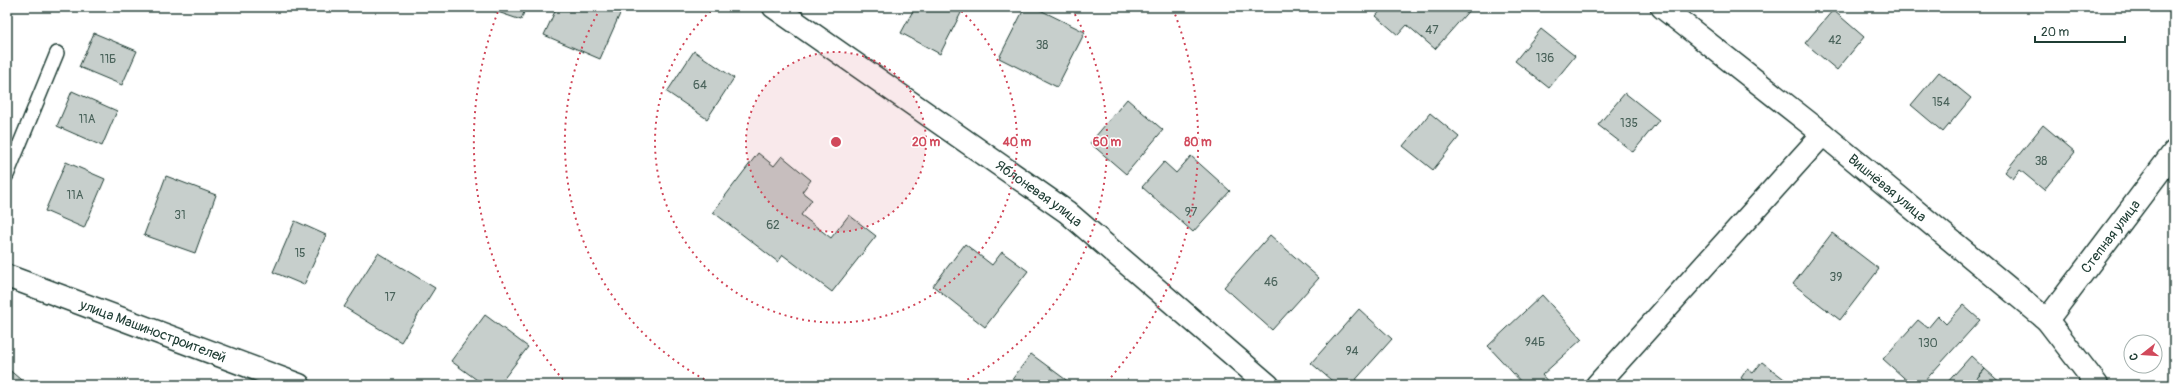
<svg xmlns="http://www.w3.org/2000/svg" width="2181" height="392" viewBox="0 0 2181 392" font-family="Pangolin,sans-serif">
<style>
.building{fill:#c7cfcc;stroke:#1f3d34}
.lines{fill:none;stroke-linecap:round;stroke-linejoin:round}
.service-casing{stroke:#1f3d34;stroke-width:16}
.minor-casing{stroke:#1f3d34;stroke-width:25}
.service{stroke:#fff;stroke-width:13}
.minor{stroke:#fff;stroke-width:22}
.ring{fill:none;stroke:#d1495b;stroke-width:2;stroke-dasharray:2 4}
.labels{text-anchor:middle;stroke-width:3;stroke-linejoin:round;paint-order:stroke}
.number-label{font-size:12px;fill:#49625a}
.street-label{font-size:14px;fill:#1f3d34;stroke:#fff}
.centre{fill:#d1495b;stroke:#fff;stroke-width:2}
.ring-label{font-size:12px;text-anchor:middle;font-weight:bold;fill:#d1495b;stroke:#fff;stroke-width:3;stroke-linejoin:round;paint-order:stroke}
</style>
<rect width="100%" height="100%" fill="#fff"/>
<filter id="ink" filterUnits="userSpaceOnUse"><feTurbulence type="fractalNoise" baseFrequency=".025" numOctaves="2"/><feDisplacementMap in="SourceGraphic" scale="8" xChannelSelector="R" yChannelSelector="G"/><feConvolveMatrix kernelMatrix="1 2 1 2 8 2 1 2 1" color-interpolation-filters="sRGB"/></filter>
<g filter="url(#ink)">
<path class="building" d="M 483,7 L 526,7 L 521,20 Z
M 557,7 L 623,7 L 600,59 L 544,35 Z
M 915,7 L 954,7 L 962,11 L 940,54 L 901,33 Z
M 1025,7 L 1034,7 L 1085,32 L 1057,87 L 999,58 Z
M 1384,7 L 1472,7 L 1435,49 L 1407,25 L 1398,35 L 1376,16 Z
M 1833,10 L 1864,37 L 1837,70 L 1805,43 Z
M 1541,29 L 1575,56 L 1549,88 L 1515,61 Z
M 94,33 L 137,51 L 122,85 L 79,67 Z
M 694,51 L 734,78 L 707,119 L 667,92 Z
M 1939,72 L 1971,98 L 1943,132 L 1911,105 Z
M 72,91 L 117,111 L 102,146 L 57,126 Z
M 1625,93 L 1659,120 L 1633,152 L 1598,125 Z
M 1127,99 L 1163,130 L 1126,174 L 1090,143 Z
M 1430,113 L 1459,137 L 1433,170 L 1403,146 Z
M 2043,125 L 2075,152 L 2044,190 L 2020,170 L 2013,179 L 2005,172 Z
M 758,153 L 774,166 L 782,156 L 811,180 L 802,192 L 812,200 L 801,215 L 831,238 L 849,215 L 876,236 L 832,292 L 783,255 L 778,262 L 713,212 Z
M 1191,156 L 1230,191 L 1193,232 L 1142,187 L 1164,162 L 1176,173 Z
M 66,162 L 105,179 L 84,228 L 45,211 Z
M 166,176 L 216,195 L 195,253 L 144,235 Z
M 295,221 L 326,235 L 304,285 L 273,272 Z
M 1832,233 L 1879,269 L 1840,320 L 1793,284 Z
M 1270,235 L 1319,278 L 1272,330 L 1224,287 Z
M 965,244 L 992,265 L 1002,252 L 1028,271 L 985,327 L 933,286 Z
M 378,253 L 435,288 L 401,342 L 344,307 Z
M 1542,295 L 1582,339 L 1542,375 L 1551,385 L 1524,385 L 1488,346 Z
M 1963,305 L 1980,320 L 1921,385 L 1912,385 L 1883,359 L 1918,320 L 1928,328 L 1938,316 L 1946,324 Z
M 1359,309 L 1392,339 L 1351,385 L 1337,385 L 1311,363 Z
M 485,315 L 528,347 L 499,385 L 484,385 L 451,361 Z
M 1031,354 L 1073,385 L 1008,385 Z
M 1971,356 L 1985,369 L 1971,385 L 1945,385 Z
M 1762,362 L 1792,385 L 1744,385 L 1746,382 L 1741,378 L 1747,369 L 1753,373 Z
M 7,368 L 27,385 L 7,385 Z
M 1985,369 L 2003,385 L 1971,385 Z"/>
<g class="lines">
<defs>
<path id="service" d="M 7,175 L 57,53"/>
<g id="minor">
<path id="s1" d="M 774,7 L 1067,212 L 1268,385"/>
<path id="s2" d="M 1662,7 L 1823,134 L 2047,320 L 2097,385"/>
<path id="s3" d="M 7,276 L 299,385"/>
<path id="s4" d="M 2047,320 L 2174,152"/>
<path d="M 1597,385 L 1823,134"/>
</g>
</defs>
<use href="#service" class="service-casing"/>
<use href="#minor" class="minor-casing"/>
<use href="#service" class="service"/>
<use href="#minor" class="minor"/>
</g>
</g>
<circle cx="836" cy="142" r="90" fill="#d1495b" fill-opacity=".12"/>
<g class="ring">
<circle cx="836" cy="142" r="90"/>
<path d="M957 7A181 181 0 1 1 715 7"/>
<path d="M715 385A271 271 0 0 1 600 9M1072 9A271 271 0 0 1 957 385"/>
<path d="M567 384A362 362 0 0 1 499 9M1173 9A362 362 0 0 1 1105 384"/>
</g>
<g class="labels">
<g class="number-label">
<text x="1432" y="34">47</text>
<text x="1835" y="44">42</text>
<text x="1042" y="49">38</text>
<text x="1545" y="62">136</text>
<text x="108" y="63">11Б</text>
<text x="700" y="89">64</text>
<text x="1941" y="106">154</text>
<text x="87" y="123">11А</text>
<text x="1629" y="127">135</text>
<text x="2041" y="165">38</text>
<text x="75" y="199">11А</text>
<text x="1191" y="216">97</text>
<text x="180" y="219">31</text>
<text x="773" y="229">62</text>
<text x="300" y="257">15</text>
<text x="1836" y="281">39</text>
<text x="1271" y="286">46</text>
<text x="390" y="301">17</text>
<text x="1535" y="346">94Б</text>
<text x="1928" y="347">130</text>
<text x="1352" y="355">94</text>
</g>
<g class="street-label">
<text dy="5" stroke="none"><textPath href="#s2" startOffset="289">Вишнёвая улица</textPath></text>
<text dy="5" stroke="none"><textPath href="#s1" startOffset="324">Яблоневая улица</textPath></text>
<text dy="5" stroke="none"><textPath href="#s4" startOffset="105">Степная улица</textPath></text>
<text dy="5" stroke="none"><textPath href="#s3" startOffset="156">улица Машиностроителей</textPath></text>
</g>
</g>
<circle cx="836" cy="142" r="6" class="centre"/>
<g class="ring-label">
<text x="926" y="146">20 m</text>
<text x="1017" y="146">40 m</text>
<text x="1107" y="146">60 m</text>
<text x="1198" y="146">80 m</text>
</g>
<rect width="2181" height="392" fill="none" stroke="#fff" stroke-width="24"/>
<rect x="12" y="12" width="2157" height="368" fill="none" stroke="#1f3d34" stroke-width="1.5" filter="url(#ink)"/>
<g transform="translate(2143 354) rotate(253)"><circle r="19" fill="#ffffff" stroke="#a5b1ae"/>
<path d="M0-3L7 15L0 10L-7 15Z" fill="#d1495b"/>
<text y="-6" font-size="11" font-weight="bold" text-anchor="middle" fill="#1f3d34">С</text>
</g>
<path d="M2035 36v6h90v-6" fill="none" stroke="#1f3d34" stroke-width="2"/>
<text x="2041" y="36" font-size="12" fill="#1f3d34" stroke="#ffffff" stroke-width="3" paint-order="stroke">20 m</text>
</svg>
